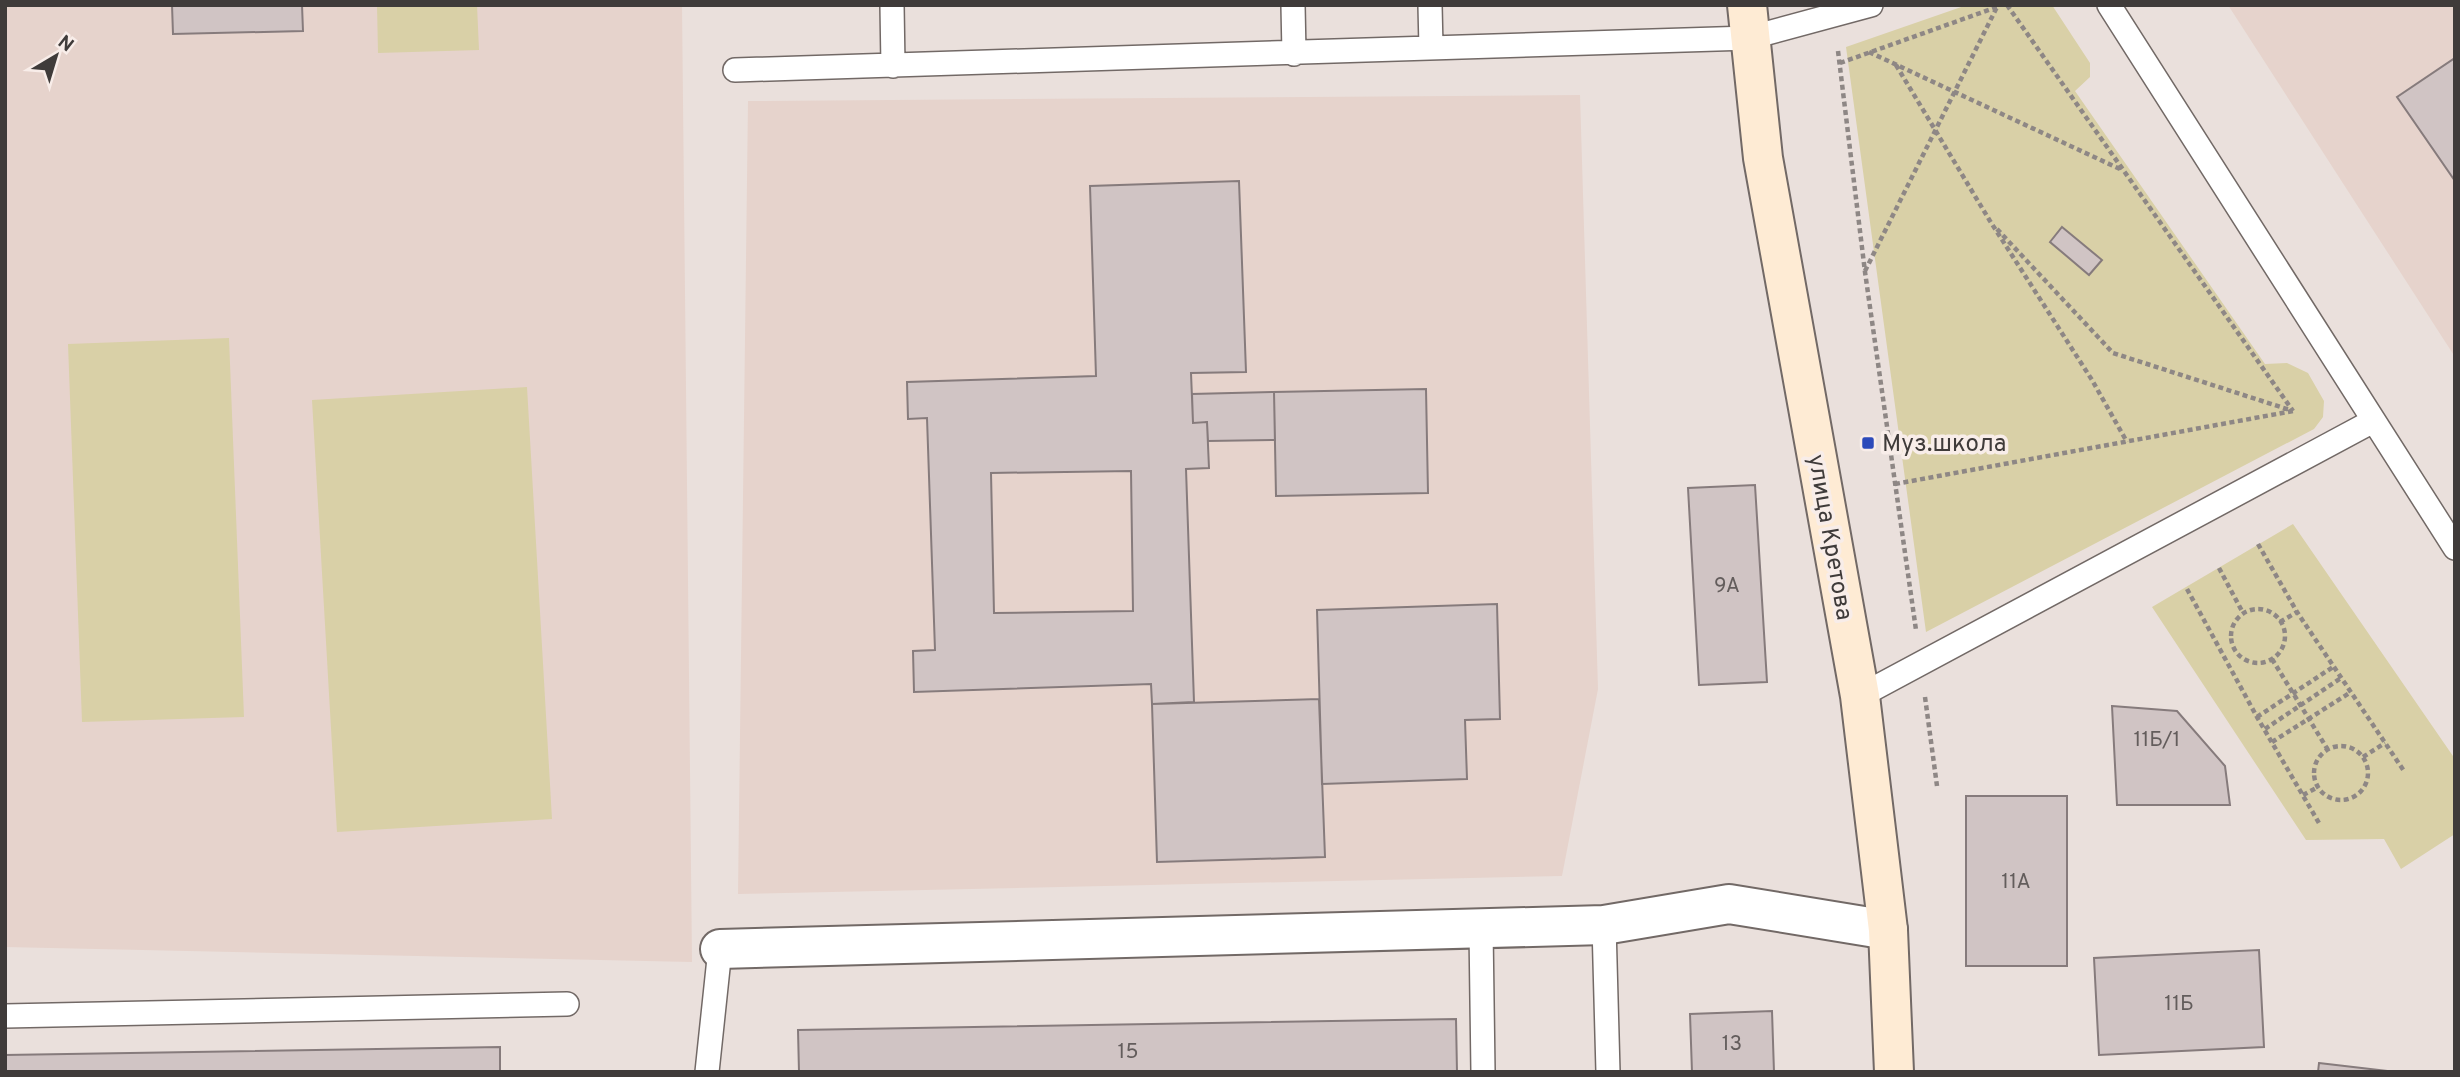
<svg xmlns="http://www.w3.org/2000/svg" width="2460" height="1077" viewBox="0 0 2460 1077" font-family="Overpass,sans-serif">
<style>
.built{fill:#e6d3cc}
.green{fill:#d9d0a7}
.building{fill:#d0c4c4;stroke:#867b7c;stroke-width:2;fill-rule:evenodd}
.lines{fill:none;stroke-linecap:round;stroke-linejoin:round}
.lane-casing{stroke:#726966;stroke-width:26}
.street-casing{stroke:#726966;stroke-width:42}
.secondary-casing{stroke:#726966;stroke-width:42}
.path{stroke:#8e8785;stroke-width:4.5;stroke-dasharray:5 3.5;stroke-linecap:butt}
.lane{stroke:#fff;stroke-width:23}
.street{stroke:#fff;stroke-width:38}
.secondary{stroke:#feebd4;stroke-width:38}
.poi-dot{fill:#2c4aba;stroke:#f8ede9;stroke-width:2.5}
.labels{text-anchor:middle;stroke-width:7;stroke-linejoin:round;paint-order:stroke}
.number-label{font-size:21px;fill:#635d5c}
.poi-label{font-size:24px;fill:#3f3b3a;stroke:#f8ede9;text-anchor:start}
.street-label{font-size:24px;fill:#3f3b3a;stroke:#f8ede9}
</style>
<rect width="100%" height="100%" fill="#eae0dc"/>
<path class="built" d="M 5,5 L 682,5 L 692,962 L 5,947 Z
M 2228,5 L 2455,5 L 2455,357 Z
M 1580,95 L 1598,689 L 1562,876 L 738,894 L 748,101 Z"/>
<path class="green" d="M 377,5 L 477,5 L 479,50 L 378,53 Z
M 1967,5 L 2052,5 L 2090,63 L 2090,77 L 2075,91 L 2265,364 L 2287,363 L 2308,373 L 2324,401 L 2323,417 L 2314,429 L 1926,632 L 1846,47 Z
M 229,338 L 244,717 L 82,722 L 68,344 Z
M 527,387 L 552,819 L 337,832 L 312,400 Z
M 2293,524 L 2455,759 L 2455,834 L 2401,869 L 2384,839 L 2306,840 L 2152,607 Z"/>
<path class="building" d="M 172,5 L 302,5 L 303,31 L 173,34 Z
M 2455,58 L 2455,181 L 2397,97 Z
M 1239,181 L 1246,372 L 1191,373 L 1193,423 L 1207,422 L 1209,468 L 1186,469 L 1194,702 L 1152,704 L 1151,684 L 914,692 L 913,651 L 935,650 L 927,418 L 908,419 L 907,382 L 1096,376 L 1090,186 ZM 1131,471 L 1133,611 L 994,613 L 991,473 Z
M 2062,227 L 2102,260 L 2089,275 L 2050,242 Z
M 1426,389 L 1428,493 L 1276,496 L 1274,392 Z
M 1274,392 L 1275,440 L 1208,441 L 1207,422 L 1193,423 L 1192,394 Z
M 1755,485 L 1767,682 L 1699,685 L 1688,488 Z
M 1497,604 L 1500,719 L 1465,720 L 1467,779 L 1322,784 L 1317,610 Z
M 1319,699 L 1325,857 L 1157,862 L 1152,704 Z
M 2112,706 L 2177,711 L 2225,766 L 2230,805 L 2117,805 Z
M 1966,796 L 2067,796 L 2067,966 L 1966,966 Z
M 2259,950 L 2264,1047 L 2099,1055 L 2094,958 Z
M 1772,1011 L 1774,1072 L 1692,1072 L 1690,1014 Z
M 1456,1019 L 1457,1072 L 799,1072 L 798,1030 Z
M 500,1047 L 500,1072 L 5,1072 L 5,1055 Z
M 2319,1063 L 2396,1072 L 2318,1072 Z"/>
<g class="lines">
<defs>
<path id="lane" d="M 892,5 L 893,66
M 1293,5 L 1294,54
M 1430,5 L 1431,48
M 2109,5 L 2455,548
M 735,70 L 1749,38 L 1871,5
M 1860,696 L 2373,421
M 1604,925 L 1608,1072
M 1481,929 L 1483,1072
M 5,1016 L 567,1004
M 707,1072 L 720,949"/>
<path id="street" d="M 720,949 L 1604,925 L 1729,904 L 1888,930"/>
<path id="secondary" d="M 1747,5 L 1763,158 L 1860,696 L 1888,930 L 1894,1072"/>
</defs>
<use href="#lane" class="lane-casing"/>
<use href="#street" class="street-casing"/>
<use href="#secondary" class="secondary-casing"/>
<path class="path" d="M 2007,5 L 2293,411
M 1838,51 L 1865,272 L 1916,630
M 1869,52 L 2122,170
M 1840,63 L 1997,7
M 1896,65 L 1990,221 L 2092,380 L 2127,442
M 1997,229 L 2113,353 L 2290,410
M 1865,271 L 1998,5
M 1895,484 L 2293,411
M 2258,544 L 2297,612 L 2404,771
M 2219,568 L 2243,613
M 2187,589 L 2257,717 L 2319,823
M2231 636a27 27 0 1 1 54 0a27 27 0 1 1-54 0Z
M 2280,622 L 2297,612
M 2272,659 L 2328,750
M 1925,697 L 1937,786
M 2257,717 L 2333,667
M 2265,729 L 2341,678
M 2272,742 L 2351,692
M2314 773a27 27 0 1 1 54 0a27 27 0 1 1-54 0Z
M 2363,757 L 2385,743
M 2303,795 L 2318,787"/>
<use href="#lane" class="lane"/>
<use href="#street" class="street"/>
<use href="#secondary" class="secondary"/>
</g>
<rect class="poi-dot" x="1861" y="436" width="14" height="14" rx="3.5"/>
<g class="labels">
<g class="number-label">
<text x="1727" y="592">9А</text>
<text x="2157" y="746">11Б/1</text>
<text x="2016" y="888">11А</text>
<text x="2179" y="1010">11Б</text>
<text x="1732" y="1050">13</text>
<text x="1128" y="1058">15</text>
</g>
<g class="poi-label">
<text x="1882" y="451">Муз.школа</text>
</g>
<g class="street-label">
<text transform="translate(1831 537) rotate(80)" y="8">улица Кретова</text>
</g>
</g>
<rect width="2460" height="1077" fill="none" stroke="#3f3b3a" stroke-width="14"/>
<g transform="translate(56 56) rotate(38)" stroke="#f8ede9" stroke-width="5" paint-order="stroke">
<path d="M0-5L12 26L0 18L-12 26Z" fill="#3f3b3a"/>
<text y="-10" font-size="19" font-weight="bold" text-anchor="middle" fill="#3f3b3a">N</text>
</g>
</svg>
